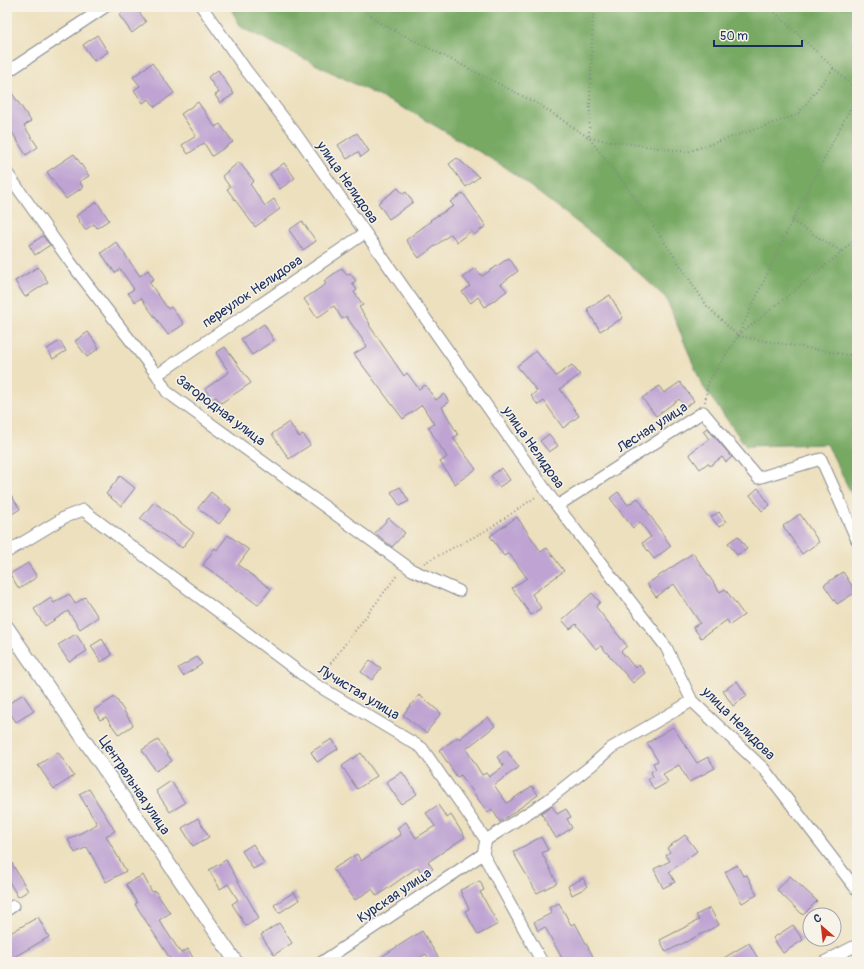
<svg xmlns="http://www.w3.org/2000/svg" width="864" height="969" viewBox="0 0 864 969" font-family="Pangolin,sans-serif">
<style>
.forest{fill:#77a964;stroke:#496c61}
.building{fill:#bfa4d3}
.lines{fill:none;stroke-linecap:round;stroke-linejoin:round}
.minor-casing{stroke:#84888e;stroke-width:13}
.tertiary-casing{stroke:#84888e;stroke-width:15}
.path{stroke:#84888e;stroke-width:2;stroke-dasharray:1 3;stroke-linecap:butt}
.minor{stroke:#fff;stroke-width:11}
.tertiary{stroke:#fff;stroke-width:13}
.labels{text-anchor:middle;stroke-width:3;stroke-linejoin:round;paint-order:stroke}
.street-label{font-size:14px;fill:#1b2f5e;stroke:#f7f3e8}
</style>
<rect width="100%" height="100%" fill="#f7f3e8"/>
<filter id="ink" filterUnits="userSpaceOnUse"><feTurbulence type="fractalNoise" baseFrequency=".025" numOctaves="2"/><feDisplacementMap in="SourceGraphic" scale="8" xChannelSelector="R" yChannelSelector="G"/><feConvolveMatrix kernelMatrix="1 2 1 2 8 2 1 2 1" color-interpolation-filters="sRGB"/></filter>
<filter id="wash" filterUnits="userSpaceOnUse"><feTurbulence type="fractalNoise" baseFrequency=".012" numOctaves="4" result="noise"/><feDisplacementMap in="SourceGraphic" scale="16" xChannelSelector="R" yChannelSelector="G"/><feGaussianBlur stdDeviation="0.9" result="paint"/><feColorMatrix in="noise" values="0 0 0 0 0 0 0 0 0 0 0 0 0 0 0 0 0 1.4 0 .05"/><feComposite in="paint" operator="in"/></filter>
<g filter="url(#wash)">
<rect width="100%" height="100%" fill="#ede0be"/>
<path class="forest" d="M 230,7 L 857,7 L 857,505 L 827,444 L 746,446 L 702,385 L 666,298 L 617,253 L 505,167 L 417,115 L 241,27 Z"/>
<g id="blocks">
<path class="building" d="M 130,7 L 136,7 L 146,22 L 132,33 L 119,15 Z
M 97,35 L 108,52 L 94,61 L 83,45 Z
M 152,63 L 174,93 L 155,107 L 149,99 L 143,103 L 134,90 L 140,86 L 133,77 Z
M 218,70 L 234,94 L 220,103 L 215,95 L 219,93 L 208,77 Z
M 7,86 L 31,121 L 24,126 L 38,147 L 26,155 L 7,124 Z
M 198,102 L 215,127 L 220,124 L 233,142 L 212,156 L 204,143 L 188,154 L 182,145 L 196,136 L 181,114 Z
M 357,133 L 369,151 L 361,157 L 358,152 L 347,159 L 338,145 Z
M 74,154 L 89,176 L 79,182 L 83,187 L 66,199 L 47,172 Z
M 457,158 L 479,177 L 466,187 L 449,164 Z
M 239,162 L 254,181 L 250,184 L 265,206 L 274,199 L 280,209 L 255,227 L 227,189 L 230,187 L 222,176 Z
M 284,163 L 295,178 L 280,189 L 270,174 Z
M 398,188 L 403,194 L 406,192 L 413,202 L 389,219 L 378,203 Z
M 463,193 L 486,226 L 474,235 L 471,231 L 457,242 L 451,234 L 419,258 L 406,240 L 431,221 L 430,220 L 454,206 L 450,202 Z
M 97,202 L 109,220 L 97,228 L 94,224 L 85,230 L 76,216 Z
M 302,221 L 316,241 L 303,250 L 289,230 Z
M 43,236 L 50,245 L 35,255 L 29,245 Z
M 116,242 L 140,276 L 148,270 L 154,279 L 149,282 L 168,309 L 171,307 L 184,324 L 168,335 L 141,298 L 135,302 L 128,293 L 134,289 L 120,269 L 115,273 L 101,253 Z
M 509,258 L 518,271 L 501,284 L 507,291 L 485,307 L 478,297 L 471,303 L 462,292 L 470,286 L 463,277 L 475,268 L 482,276 Z
M 38,267 L 48,282 L 25,297 L 15,281 Z
M 342,268 L 347,275 L 350,273 L 356,281 L 352,283 L 357,290 L 354,292 L 363,305 L 359,307 L 370,324 L 369,325 L 404,376 L 407,373 L 419,389 L 425,385 L 436,400 L 444,394 L 449,402 L 442,407 L 458,435 L 453,438 L 476,469 L 455,484 L 440,462 L 447,457 L 428,427 L 434,424 L 422,405 L 403,419 L 354,354 L 367,346 L 346,316 L 342,319 L 334,306 L 317,318 L 304,299 L 326,284 L 324,281 Z
M 610,295 L 623,318 L 600,331 L 587,309 Z
M 264,324 L 274,340 L 252,355 L 241,339 Z
M 88,332 L 99,348 L 87,357 L 75,341 Z
M 60,341 L 66,351 L 53,359 L 47,349 Z
M 225,347 L 251,383 L 221,403 L 216,397 L 212,399 L 205,389 L 229,372 L 216,353 Z
M 536,351 L 556,376 L 572,365 L 580,375 L 560,389 L 579,416 L 563,428 L 544,401 L 538,405 L 531,396 L 537,391 L 517,366 Z
M 680,382 L 694,401 L 685,407 L 679,399 L 656,416 L 642,398 L 659,386 L 664,393 Z
M 289,422 L 299,437 L 303,434 L 310,445 L 289,459 L 272,434 Z
M 707,428 L 732,457 L 726,462 L 722,457 L 710,466 L 708,463 L 700,469 L 689,454 L 709,439 L 703,431 Z
M 549,434 L 558,446 L 549,452 L 540,441 Z
M 502,468 L 510,480 L 499,487 L 491,476 Z
M 120,476 L 135,488 L 121,506 L 106,494 Z
M 400,487 L 409,501 L 400,506 L 391,492 Z
M 758,488 L 770,505 L 762,511 L 750,495 Z
M 7,489 L 20,509 L 12,514 L 7,506 Z
M 211,492 L 231,509 L 219,524 L 198,508 Z
M 618,492 L 628,505 L 638,498 L 671,546 L 654,559 L 642,543 L 651,537 L 640,522 L 633,528 L 610,498 Z
M 154,502 L 194,533 L 182,548 L 140,519 Z
M 719,512 L 726,522 L 719,527 L 711,517 Z
M 800,514 L 819,542 L 802,554 L 783,526 Z
M 517,517 L 541,552 L 547,548 L 564,571 L 532,594 L 541,608 L 531,615 L 512,588 L 527,578 L 509,553 L 504,556 L 490,536 Z
M 389,518 L 405,533 L 392,547 L 375,533 Z
M 228,535 L 249,550 L 238,565 L 271,589 L 258,605 L 203,565 L 215,548 L 217,550 Z
M 738,536 L 747,549 L 737,555 L 728,543 Z
M 693,553 L 720,592 L 725,589 L 744,615 L 730,625 L 727,620 L 701,638 L 693,627 L 700,623 L 674,584 L 656,597 L 647,584 Z
M 28,563 L 37,577 L 19,589 L 10,574 Z
M 843,572 L 856,592 L 837,604 L 824,585 Z
M 592,593 L 600,602 L 596,607 L 627,646 L 621,651 L 635,668 L 639,665 L 645,673 L 633,683 L 601,646 L 596,649 L 576,624 L 570,629 L 562,620 Z
M 69,594 L 75,604 L 85,597 L 98,617 L 80,629 L 68,611 L 45,626 L 34,609 L 51,598 L 54,603 Z
M 76,634 L 87,651 L 69,662 L 58,645 Z
M 102,639 L 112,655 L 101,662 L 91,646 Z
M 197,657 L 202,664 L 183,676 L 178,668 Z
M 370,660 L 381,668 L 372,680 L 361,672 Z
M 737,681 L 747,696 L 733,706 L 723,691 Z
M 23,694 L 34,711 L 16,722 L 7,708 L 7,705 Z
M 419,695 L 441,713 L 426,733 L 403,715 Z
M 115,697 L 133,725 L 119,735 L 106,717 L 100,720 L 94,710 Z
M 488,717 L 495,726 L 466,749 L 482,775 L 486,773 L 489,777 L 504,766 L 497,757 L 506,750 L 519,767 L 494,785 L 507,803 L 532,786 L 538,795 L 500,822 L 492,809 L 488,813 L 461,775 L 457,777 L 439,750 L 458,737 L 459,739 Z
M 673,727 L 697,763 L 708,757 L 715,768 L 689,782 L 679,765 L 663,774 L 668,782 L 654,790 L 648,779 L 653,777 L 651,772 L 656,769 L 653,763 L 658,761 L 647,743 Z
M 332,739 L 338,749 L 317,762 L 311,752 Z
M 158,740 L 172,761 L 156,771 L 142,750 Z
M 58,752 L 74,776 L 54,789 L 38,765 Z
M 361,753 L 377,776 L 357,789 L 342,766 Z
M 402,772 L 417,794 L 401,804 L 386,782 Z
M 171,781 L 185,803 L 170,812 L 156,791 Z
M 89,789 L 115,831 L 106,836 L 126,871 L 106,882 L 87,847 L 75,853 L 68,840 L 97,824 L 79,794 Z
M 438,805 L 447,818 L 451,815 L 465,837 L 428,862 L 433,869 L 423,876 L 418,867 L 377,896 L 372,889 L 355,900 L 333,869 L 357,854 L 361,861 L 401,835 L 397,828 L 406,822 L 416,838 L 435,826 L 426,813 Z
M 552,806 L 557,814 L 566,809 L 571,817 L 567,819 L 572,828 L 556,838 L 541,813 Z
M 198,818 L 209,837 L 193,846 L 182,828 Z
M 685,835 L 697,851 L 669,872 L 675,882 L 663,888 L 654,869 L 670,861 L 666,855 L 670,852 L 667,848 Z
M 541,837 L 548,850 L 542,853 L 557,883 L 537,893 L 513,852 Z
M 253,844 L 264,863 L 253,869 L 242,851 Z
M 7,855 L 28,891 L 18,897 L 7,878 Z
M 226,860 L 259,918 L 246,926 L 232,904 L 238,900 L 228,884 L 220,889 L 209,870 Z
M 737,865 L 743,876 L 747,875 L 757,895 L 742,903 L 725,872 Z
M 143,875 L 152,892 L 155,891 L 170,913 L 159,920 L 181,953 L 188,949 L 193,958 L 186,962 L 167,962 L 171,960 L 135,904 L 137,903 L 126,884 Z
M 790,876 L 817,901 L 803,915 L 777,890 Z
M 583,878 L 587,887 L 572,895 L 568,886 Z
M 480,881 L 484,890 L 480,892 L 498,924 L 478,935 L 465,911 L 469,909 L 460,890 Z
M 294,892 L 299,900 L 279,913 L 274,905 Z
M 559,903 L 571,925 L 575,923 L 596,962 L 564,962 L 545,927 L 538,931 L 534,922 L 552,913 L 549,908 Z
M 710,908 L 719,925 L 666,952 L 660,940 L 699,920 L 696,915 Z
M 38,917 L 49,937 L 7,961 L 7,935 Z
M 279,923 L 292,943 L 274,955 L 261,935 Z
M 793,925 L 803,940 L 783,953 L 773,938 Z
M 422,931 L 441,962 L 431,962 L 426,954 L 412,962 L 373,962 Z
M 749,943 L 760,962 L 717,962 Z"/>
</g>
</g>
<g filter="url(#ink)">
<use href="#blocks" fill-opacity="0" stroke="#84888e" stroke-width="1"/>
<g class="lines">
<defs>
<path id="minor" d="M 202,7 L 246,70 L 296,134 L 557,506 L 666,647 L 692,701 L 764,769 L 857,890
M 7,72 L 105,7
M 7,173 L 71,263 L 157,375 L 167,392 L 412,570 L 459,591
M 157,375 L 365,233
M 557,506 L 703,412 L 758,478 L 821,459 L 857,540
M 7,552 L 65,517 L 83,510 L 315,684 L 422,748 L 486,840 L 483,854 L 542,962
M 486,840 L 548,800 L 592,765 L 611,748 L 692,701
M 7,910 L 13,906
M 322,962 L 483,854
M 824,962 L 857,945"/>
<path id="tertiary" d="M 7,627 L 236,962"/>
</defs>
<use href="#minor" class="minor-casing"/>
<use href="#tertiary" class="tertiary-casing"/>
<path class="path" d="M 362,7 L 378,22 L 540,105 L 589,138 L 634,196 L 707,306 L 738,336 L 847,355 L 857,354
M 593,7 L 589,138 L 687,152 L 797,115 L 834,68
M 769,7 L 857,90
M 792,221 L 842,252 L 857,237
M 738,336 L 792,221 L 857,95
M 705,402 L 708,383 L 738,336 L 842,252
M 424,563 L 489,529 L 537,496
M 321,676 L 398,574"/>
<use href="#minor" class="minor"/>
<use href="#tertiary" class="tertiary"/>
</g>
</g>
<g class="labels">
<g class="street-label">
<text transform="translate(348 182) rotate(55)" y="5">улица Нелидова</text>
<text transform="translate(252 291) rotate(-34)" y="5">переулок Нелидова</text>
<text transform="translate(221 410) rotate(37)" y="5">Загородная улица</text>
<text transform="translate(652 427) rotate(-33)" y="5">Лесная улица</text>
<text transform="translate(534 447) rotate(55)" y="5">улица Нелидова</text>
<text transform="translate(359 692) rotate(31)" y="5">Лучистая улица</text>
<text transform="translate(739 723) rotate(45)" y="5">улица Нелидова</text>
<text transform="translate(135 785) rotate(56)" y="5">Центральная улица</text>
<text transform="translate(394 895) rotate(-34)" y="5">Курская улица</text>
</g>
</g>
<rect width="864" height="969" fill="none" stroke="#f7f3e8" stroke-width="24"/>
<g transform="translate(822 927) rotate(332)"><circle r="19" fill="#f7f3e8" stroke="#9fa5b1"/>
<path d="M0-3L7 15L0 10L-7 15Z" fill="#c8321e"/>
<text y="-6" font-size="11" font-weight="bold" text-anchor="middle" fill="#1b2f5e">С</text>
</g>
<path d="M714 40v6h88v-6" fill="none" stroke="#1b2f5e" stroke-width="2"/>
<text x="720" y="40" font-size="12" fill="#1b2f5e" stroke="#f7f3e8" stroke-width="3" paint-order="stroke">50 m</text>
</svg>
